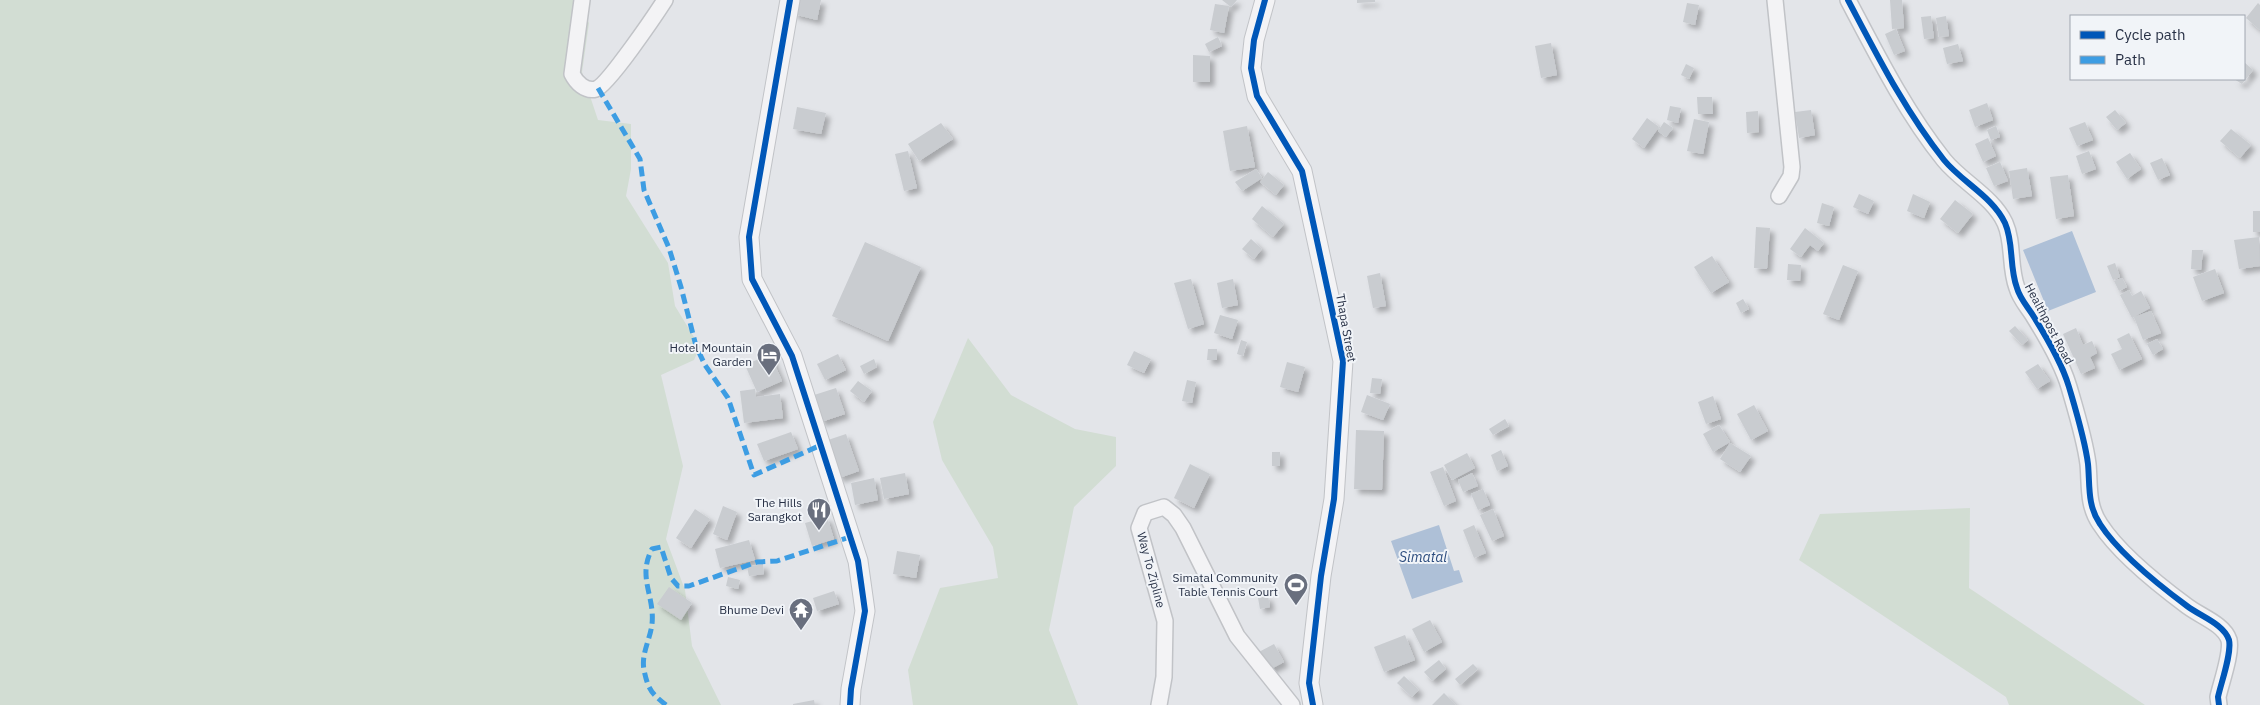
<svg xmlns="http://www.w3.org/2000/svg" width="2260" height="705" viewBox="0 0 2260 705" font-family="'IBM Plex Sans',sans-serif">
<style>
.green{fill:#d2ddd3}
.water{fill:#aec0d7}
.building{fill:#c9ccd0;filter:url(#shadow)}
.lines{fill:none;stroke-linecap:round;stroke-linejoin:round}
.minor-casing{stroke:#c1c3c7;stroke-width:18}
.tertiary-casing{stroke:#c1c3c7;stroke-width:21}
.minor{stroke:#f3f3f5;stroke-width:15}
.tertiary{stroke:#f3f3f5;stroke-width:19}
.quiet{stroke:#3d9de3;stroke-width:5;stroke-dasharray:10 5;stroke-linecap:butt}
.cycleway-casing{stroke:#f1f4f8;stroke-width:9}
.cycleway{stroke:#0057b8;stroke-width:6}
.labels{text-anchor:middle;stroke-width:4;stroke-linejoin:round;paint-order:stroke}
.street-label{font-size:12px;fill:#273045;stroke:#f1f4f8}
.poi-label{font-size:12px;fill:#273045;stroke:#f1f4f8;text-anchor:end}
.water-label{font-size:14px;font-style:italic;fill:#2c4c7e;stroke:#f1f4f8}
</style>
<defs>
<filter id="shadow"><feDropShadow dx="4.5" dy="4.5" stdDeviation="2.5" flood-color="#0004"/></filter>
</defs>
<rect width="100%" height="100%" fill="#e3e5e9"/>
<path class="green" d="M 0,0 L 577,0 L 589,23 L 582,72 L 598,120 L 631,124 L 631,169 L 626,196 L 668,263 L 675,306 L 700,347 L 694,360 L 661,375 L 683,466 L 666,539 L 685,590 L 692,646 L 721,705 L 0,705 Z
M 968,338 L 1011,395 L 1075,429 L 1116,437 L 1116,466 L 1074,507 L 1049,630 L 1078,705 L 913,705 L 908,670 L 940,588 L 998,578 L 993,547 L 942,460 L 933,422 Z
M 1970,508 L 1969,588 L 2145,705 L 2009,705 L 2006,697 L 1799,560 L 1820,514 Z"/>
<path class="water" d="M 2072,231 L 2096,292 L 2048,311 L 2023,250 Z
M 1439,525 L 1454,571 L 1459,570 L 1463,582 L 1412,599 L 1391,541 Z"/>
<path class="building" d="M 796,0 L 821,0 L 817,20 L 793,14 Z
M 1222,0 L 1237,0 L 1231,7 Z
M 1357,0 L 1375,0 L 1375,2 L 1357,3 Z
M 1890,0 L 1902,0 L 1904,28 L 1892,29 Z
M 1687,3 L 1699,5 L 1695,25 L 1683,22 Z
M 2258,3 L 2260,5 L 2260,30 L 2246,18 Z
M 1215,4 L 1229,6 L 1224,33 L 1210,30 Z
M 1931,16 L 1934,38 L 1924,39 L 1921,17 Z
M 1946,16 L 1949,36 L 1939,37 L 1936,18 Z
M 1896,29 L 1905,51 L 1894,55 L 1885,34 Z
M 1218,37 L 1222,46 L 1209,52 L 1205,44 Z
M 1551,43 L 1557,75 L 1541,78 L 1535,46 Z
M 1958,44 L 1963,61 L 1947,64 L 1943,48 Z
M 1193,55 L 1210,56 L 1210,82 L 1193,82 Z
M 2244,62 L 2253,70 L 2242,84 L 2234,79 L 2244,79 Z
M 1686,64 L 1694,68 L 1689,79 L 1681,75 Z
M 1697,97 L 1712,97 L 1713,114 L 1698,114 Z
M 1987,103 L 1993,120 L 1975,127 L 1969,110 Z
M 1670,106 L 1681,108 L 1678,123 L 1667,120 Z
M 797,107 L 826,113 L 821,134 L 793,129 Z
M 1811,110 L 1815,135 L 1799,138 L 1795,112 Z
M 2115,110 L 2126,123 L 2117,130 L 2106,117 Z
M 1758,111 L 1759,132 L 1747,133 L 1746,112 Z
M 1647,118 L 1659,127 L 1644,148 L 1632,139 Z
M 1694,119 L 1709,122 L 1703,154 L 1687,151 Z
M 1664,122 L 1673,128 L 1666,137 L 1658,131 Z
M 2085,122 L 2093,140 L 2077,146 L 2069,128 Z
M 941,123 L 953,139 L 919,161 L 908,144 Z
M 1247,126 L 1255,167 L 1230,171 L 1223,131 Z
M 1996,126 L 2000,137 L 1991,140 L 1987,130 Z
M 2231,129 L 2251,145 L 2240,158 L 2220,141 Z
M 1988,138 L 1996,156 L 1983,162 L 1975,144 Z
M 908,151 L 917,188 L 904,191 L 895,154 Z
M 2089,151 L 2096,169 L 2082,174 L 2076,156 Z
M 2130,153 L 2141,169 L 2127,179 L 2116,162 Z
M 2162,158 L 2170,175 L 2158,180 L 2150,163 Z
M 2000,162 L 2008,181 L 1994,186 L 1986,168 Z
M 2027,168 L 2032,196 L 2013,199 L 2009,171 Z
M 1256,169 L 1262,178 L 1242,191 L 1235,182 Z
M 1268,172 L 1284,185 L 1276,195 L 1260,182 Z
M 2068,175 L 2074,216 L 2056,219 L 2050,177 Z
M 1859,194 L 1874,201 L 1868,214 L 1853,207 Z
M 1913,194 L 1930,202 L 1924,218 L 1907,211 Z
M 1955,200 L 1973,214 L 1958,233 L 1940,219 Z
M 1822,203 L 1834,207 L 1829,226 L 1817,223 Z
M 1262,206 L 1284,224 L 1273,237 L 1252,219 Z
M 2253,211 L 2260,211 L 2260,232 L 2253,232 Z
M 1756,227 L 1770,228 L 1767,269 L 1754,268 Z
M 1805,228 L 1824,243 L 1818,251 L 1810,245 L 1801,257 L 1790,249 Z
M 2259,237 L 2260,266 L 2239,269 L 2234,240 Z
M 1251,239 L 1262,249 L 1254,259 L 1242,249 Z
M 865,242 L 921,267 L 888,341 L 832,316 Z
M 2192,250 L 2203,250 L 2201,270 L 2191,269 Z
M 1712,256 L 1729,282 L 1711,293 L 1694,267 Z
M 2115,263 L 2120,277 L 2113,280 L 2107,266 Z
M 1788,264 L 1801,265 L 1800,281 L 1787,280 Z
M 1843,265 L 1858,271 L 1839,320 L 1823,314 Z
M 2215,269 L 2224,293 L 2202,301 L 2193,277 Z
M 1380,273 L 1386,306 L 1373,308 L 1367,276 Z
M 2122,278 L 2127,287 L 2119,291 L 2114,281 Z
M 1191,279 L 1204,324 L 1188,329 L 1174,283 Z
M 1233,279 L 1238,305 L 1222,308 L 1217,283 Z
M 2129,290 L 2132,296 L 2141,291 L 2150,308 L 2132,318 L 2120,295 Z
M 1743,299 L 1749,309 L 1741,313 L 1736,303 Z
M 2151,311 L 2161,333 L 2143,340 L 2134,317 Z
M 1220,315 L 1238,320 L 1232,339 L 1214,333 Z
M 2015,326 L 2028,340 L 2022,345 L 2009,331 Z
M 2076,328 L 2083,345 L 2092,341 L 2097,353 L 2090,357 L 2095,368 L 2081,374 L 2063,334 Z
M 2129,333 L 2142,359 L 2119,370 L 2111,354 L 2122,349 L 2117,339 Z
M 2157,339 L 2163,349 L 2153,355 L 2147,344 Z
M 1241,340 L 1247,342 L 1243,356 L 1237,354 Z
M 1208,349 L 1217,349 L 1217,360 L 1207,360 Z
M 1134,351 L 1151,359 L 1144,373 L 1127,365 Z
M 770,354 L 782,381 L 757,392 L 745,365 Z
M 838,354 L 846,370 L 825,380 L 817,364 Z
M 874,359 L 877,367 L 864,374 L 860,366 Z
M 1287,362 L 1305,367 L 1298,392 L 1280,387 Z
M 2038,364 L 2050,381 L 2037,389 L 2025,372 Z
M 1372,378 L 1382,379 L 1380,394 L 1370,393 Z
M 1187,380 L 1196,382 L 1192,403 L 1182,401 Z
M 858,381 L 872,391 L 864,402 L 850,391 Z
M 836,388 L 845,414 L 821,422 L 811,396 Z
M 755,389 L 756,397 L 780,394 L 783,418 L 744,423 L 740,391 Z
M 1367,395 L 1390,404 L 1383,420 L 1361,412 Z
M 1713,396 L 1721,419 L 1706,424 L 1698,402 Z
M 1754,405 L 1768,431 L 1751,440 L 1737,414 Z
M 1505,419 L 1509,426 L 1493,435 L 1489,429 Z
M 1719,425 L 1730,442 L 1713,452 L 1703,434 Z
M 1356,430 L 1384,431 L 1382,490 L 1354,489 Z
M 791,432 L 798,449 L 764,461 L 757,444 Z
M 846,434 L 859,471 L 839,478 L 825,441 Z
M 1730,443 L 1751,456 L 1740,472 L 1720,459 Z
M 1501,450 L 1508,466 L 1497,471 L 1491,455 Z
M 1272,452 L 1280,452 L 1280,466 L 1272,466 Z
M 1467,453 L 1475,468 L 1452,480 L 1444,465 Z
M 1190,464 L 1210,474 L 1194,508 L 1174,498 Z
M 1443,467 L 1456,501 L 1444,506 L 1430,472 Z
M 905,473 L 909,494 L 884,499 L 880,478 Z
M 1472,473 L 1478,486 L 1463,492 L 1458,480 Z
M 874,478 L 878,500 L 855,505 L 851,483 Z
M 1483,489 L 1490,505 L 1478,510 L 1471,494 Z
M 723,506 L 737,512 L 727,540 L 713,534 Z
M 695,509 L 710,519 L 691,548 L 676,538 Z
M 1493,509 L 1504,536 L 1492,541 L 1480,515 Z
M 827,517 L 834,539 L 812,546 L 805,523 Z
M 1474,525 L 1486,553 L 1474,558 L 1463,530 Z
M 749,540 L 755,560 L 720,568 L 715,549 Z
M 897,551 L 920,555 L 916,578 L 893,574 Z
M 763,564 L 764,574 L 749,576 L 747,567 Z
M 728,577 L 740,580 L 738,589 L 726,586 Z
M 669,587 L 692,603 L 681,620 L 657,604 Z
M 834,591 L 839,604 L 817,611 L 813,598 Z
M 1268,596 L 1270,607 L 1260,609 L 1258,598 Z
M 1430,620 L 1442,642 L 1424,652 L 1412,629 Z
M 1405,635 L 1415,660 L 1384,672 L 1374,647 Z
M 1274,644 L 1284,662 L 1267,671 L 1257,653 Z
M 1439,660 L 1446,669 L 1432,681 L 1424,672 Z
M 1473,664 L 1478,669 L 1460,685 L 1455,679 Z
M 1404,676 L 1419,690 L 1412,697 L 1397,683 Z
M 1444,693 L 1456,705 L 1432,705 Z
M 814,700 L 815,705 L 793,705 L 793,704 Z"/>
<g class="lines">
<defs>
<path id="minor" d="M 582,0 L 572,74 C 576,82 585,92 596,89 C 608,85 656,14 665,0
M 1775,0 L 1792,167 L 1791,176 L 1779,196
M 1848,0 C 1877,55 1905,111 1944,160 C 1962,182 1993,197 2005,223 C 2014,243 2009,267 2017,288 C 2020,299 2028,307 2034,317 C 2047,338 2062,363 2069,387 C 2076,411 2085,440 2088,464 C 2090,485 2087,505 2100,524 C 2118,552 2160,586 2187,606 C 2200,616 2224,624 2229,640 C 2232,653 2221,683 2218,697 L 2219,705
M 1159,705 L 1164,677 L 1165,621 L 1139,528 L 1145,513 L 1164,507 L 1174,515 L 1183,528 L 1237,636 L 1292,705"/>
<path id="tertiary" d="M 790,0 L 749,237 L 752,279 L 792,356 L 858,561 L 865,611 L 851,689 L 850,705
M 1265,0 L 1254,40 L 1251,68 L 1257,96 L 1302,171 L 1343,361 L 1334,499 L 1321,576 L 1309,683 L 1313,705"/>
</defs>
<use href="#minor" class="minor-casing"/>
<use href="#tertiary" class="tertiary-casing"/>
<use href="#minor" class="minor"/>
<use href="#tertiary" class="tertiary"/>
<path class="quiet" d="M 598,88 L 640,159 L 644,190 L 669,248 L 681,287 L 696,346 L 705,365 L 728,398 L 754,475 L 821,445
M 666,705 C 651,693 648,689 644,670 C 641,654 650,640 652,624 C 655,596 637,577 652,549 L 661,547 L 671,578 L 678,586 L 689,586 L 757,562 L 777,561 L 850,537"/>
<defs>
<path id="cycleway" d="M 790,0 L 749,237 L 752,279 L 792,356 L 858,561 L 865,611 L 851,689 L 850,705
M 1265,0 L 1254,40 L 1251,68 L 1257,96 L 1302,171 L 1343,361 L 1334,499 L 1321,576 L 1309,683 L 1313,705
M 1848,0 C 1877,55 1905,111 1944,160 C 1962,182 1993,197 2005,223 C 2014,243 2009,267 2017,288 C 2020,299 2028,307 2034,317 C 2047,338 2062,363 2069,387 C 2076,411 2085,440 2088,464 C 2090,485 2087,505 2100,524 C 2118,552 2160,586 2187,606 C 2200,616 2224,624 2229,640 C 2232,653 2221,683 2218,697 L 2219,705"/>
</defs>
<use href="#cycleway" class="cycleway-casing"/>
<use href="#cycleway" class="cycleway"/>
</g>
<defs>
<symbol id="hotel-pin" viewBox="-11 -11 22 30"><path d="M0 17L-7.5 6A9.5 9.5 0 1 1 7.5 6Z" fill="#696f7e" stroke="#f1f4f8"/><path d="M-6-4.5h1.5V1H6V5H4.5V3h-9V5H-6ZM-4 0a1.8 1.8 0 1 1 3.6 0ZM.5 0V-2.5h3Q6-2.5 6 0Z" fill="#fff"/></symbol>
<symbol id="restaurant-pin" viewBox="-11 -11 22 30"><path d="M0 17L-7.5 6A9.5 9.5 0 1 1 7.5 6Z" fill="#696f7e" stroke="#f1f4f8"/><path d="M-5-6h1v4h1v-4h1v4h1v-4h1v5L-1.5 .5V6h-2V.5L-5-1ZM5-6V6H3V1.5H1.5Q1.5-4 5-6Z" fill="#fff"/></symbol>
<symbol id="stadium-pin" viewBox="-11 -11 22 30"><path d="M0 17L-7.5 6A9.5 9.5 0 1 1 7.5 6Z" fill="#696f7e" stroke="#f1f4f8"/><path d="M0-5a6.5 5 0 1 0 0 10a6.5 5 0 1 0 0-10ZM-3.5-1.8h7v3.6h-7Z" fill="#fff"/></symbol>
<symbol id="temple-pin" viewBox="-11 -11 22 30"><path d="M0 17L-7.5 6A9.5 9.5 0 1 1 7.5 6Z" fill="#696f7e" stroke="#f1f4f8"/><path d="M0-6L5-2H3V0L6.5 2.5H4V6H1.5V3h-3V6H-4V2.5H-6.5L-3 0V-2H-5Z" fill="#fff"/></symbol>
</defs>
<g fill-rule="evenodd">
<use href="#hotel-pin" x="755" y="341" width="28" height="38"/>
<use href="#restaurant-pin" x="805" y="496" width="28" height="38"/>
<use href="#stadium-pin" x="1282" y="571" width="28" height="38"/>
<use href="#temple-pin" x="787" y="596" width="28" height="38"/>
</g>
<g class="labels">
<g class="street-label">
<text transform="translate(2049 324) rotate(62)" y="4">Healthpost Road</text>
<text transform="translate(1346 328) rotate(80)" y="4">Thapa Street</text>
<text transform="translate(1151 570) rotate(75)" y="4">Way To Zipline</text>
</g>
<g class="poi-label">
<text x="752" y="352">Hotel Mountain<tspan x="752" dy="14">Garden</tspan></text>
<text x="802" y="507">The Hills<tspan x="802" dy="14">Sarangkot</tspan></text>
<text x="1278" y="582">Simatal Community<tspan x="1278" dy="14">Table Tennis Court</tspan></text>
<text x="784" y="614">Bhume Devi</text>
</g>
<g class="water-label">
<text x="1423" y="562">Simatal</text>
</g>
</g>
<rect x="2070" y="15" width="175" height="65" fill="#f1f4f8" stroke="#a0a6b0"/>
<rect x="2080" y="31" width="25" height="8" fill="#0057b8" stroke="#a0a6b0"/>
<text x="2115" y="40" font-size="15" fill="#273045">Cycle path</text>
<rect x="2080" y="56" width="25" height="8" fill="#3d9de3" stroke="#a0a6b0"/>
<text x="2115" y="65" font-size="15" fill="#273045">Path</text>
</svg>
